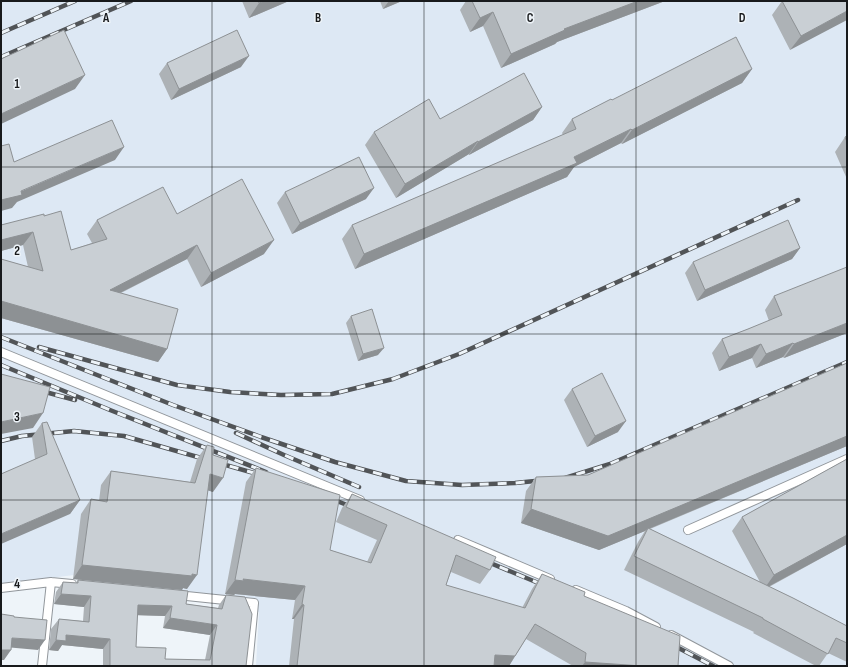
<svg xmlns="http://www.w3.org/2000/svg" width="848" height="667" viewBox="0 0 848 667" font-family="'Sofia Sans Condensed',sans-serif">
<style>
.built{fill:#dde8f4}
.lines{fill:none;stroke-linecap:round;stroke-linejoin:round}
.lane-casing{stroke:#91969b;stroke-width:10}
.lane{stroke:#fff;stroke-width:8}
.rail-casing{stroke:#515457;stroke-width:4.5}
.rail{stroke:#eef4f9;stroke-width:3;stroke-dasharray:9;stroke-linecap:butt}
.wall{fill:#adb2b6;fill-rule:evenodd}
.shaded-wall{fill:#8d9194}
.building{fill:#c9cfd4;stroke:#8d9194;fill-rule:evenodd}
.grid{fill:none;stroke:#181a1c;stroke-width:1;stroke-opacity:0.55}
.grid-label{font-size:13px;text-anchor:middle;font-weight:bold;fill:#181a1c;stroke:#eef4f9;stroke-width:3;stroke-linejoin:round;paint-order:stroke}
</style>
<rect width="100%" height="100%" fill="#eef4f9"/>
<path class="built" d="M 1,1 L 847,1 L 847,666 L 256,666 L 259,612 L 74,575 L 1,584 Z"/>
<g class="lines">
<defs>
<path id="lane" d="M 1,352 L 360,500
M 688,530 L 847,459
M 458,540 L 550,579
M 1,588 L 51,582 L 72,584
M 576,590 L 626,611 L 656,627
M 177,595 L 254,603 L 248,666
M 671,635 L 729,666
M 42,666 L 51,582"/>
</defs>
<use href="#lane" class="lane-casing"/>
<use href="#lane" class="lane"/>
<defs>
<path id="rail" d="M 1,33 L 75,1
M 1,57 L 131,1
M 1,337 L 173,405 L 261,437 L 335,462 L 406,481 L 462,485 L 515,483 L 545,480
M 39,347 L 177,385 L 230,392 L 281,395 L 332,394 L 393,379 L 459,354 L 798,200
M 1,365 L 110,410 L 266,472
M 38,390 L 75,400
M 236,433 L 284,455 L 359,487
M 1,441 L 22,436 L 74,431 L 124,436 L 261,475
M 559,479 L 565,478 L 610,464 L 847,362
M 329,498 L 355,508
M 483,560 L 548,587
M 669,643 L 713,666"/>
</defs>
<use href="#rail" class="rail-casing"/>
<use href="#rail" class="rail"/>
</g>
<path class="wall" d="M 242,1 L 289,1 L 249,18 Z
M 380,1 L 402,1 L 383,9 Z
M 466,1 L 665,1 L 557,42 L 555,44 L 501,68 L 483,26 L 470,32 L 460,10 Z
M 782,1 L 847,1 L 790,50 L 772,15 Z
M 167,63 L 241,67 L 171,100 L 159,74 Z
M 752,69 L 742,83 L 622,144 L 621,143 L 574,167 L 567,177 L 355,269 L 342,239 L 352,225 L 563,135 L 562,133 L 572,119 L 612,100 Z
M 542,107 L 533,120 L 469,155 L 469,154 L 396,198 L 365,145 L 374,132 L 440,119 Z
M 847,136 L 847,179 L 835,152 L 845,137 Z
M 285,192 L 366,199 L 292,234 L 277,203 Z
M 177,214 L 264,254 L 201,287 L 187,259 L 121,293 L 167,349 L 158,362 L 1,318 L 1,259 L 28,267 L 23,245 L 1,251 L 1,225 L 44,216 L 71,250 L 92,243 L 87,234 L 97,220 Z
M 800,248 L 792,259 L 697,301 L 685,273 L 693,262 Z
M 774,296 L 847,333 L 784,358 L 783,357 L 756,368 L 752,358 L 719,371 L 712,353 L 722,339 L 748,329 L 769,321 L 765,310 Z
M 351,316 L 378,355 L 358,361 L 346,323 Z
M 847,363 L 847,446 L 650,529 L 760,582 L 732,531 L 742,517 L 847,459 L 847,544 L 769,587 L 846,626 L 847,623 L 847,662 L 828,653 L 819,666 L 816,666 L 753,633 L 754,632 L 624,570 L 638,542 L 645,531 L 599,550 L 521,523 L 526,491 L 536,477 L 588,475 Z
M 572,389 L 618,432 L 587,447 L 564,400 Z
M 42,423 L 80,500 L 70,514 L 35,459 L 32,437 Z
M 207,445 L 213,455 L 213,492 L 208,490 L 187,589 L 183,588 L 182,590 L 73,579 L 81,514 L 91,499 L 99,501 L 101,485 L 111,471 L 190,482 L 197,459 Z
M 256,468 L 330,550 L 367,562 L 377,540 L 336,522 L 342,508 L 352,494 L 490,570 L 480,584 L 451,572 L 446,585 L 522,608 L 532,589 L 542,574 L 584,596 L 678,666 L 573,666 L 526,639 L 509,666 L 289,666 L 294,619 L 292,619 L 295,600 L 235,594 L 234,595 L 225,594 L 246,482 Z
M 78,580 L 186,604 L 218,608 L 219,605 L 226,595 L 246,666 L 103,666 L 103,649 L 62,645 L 58,651 L 49,650 L 51,629 L 59,619 L 83,621 L 84,607 L 54,604 L 56,592 L 63,582 L 76,583 ZM 137,615 L 165,616 L 163,628 L 210,635 L 205,660 L 165,659 L 136,647 Z"/>
<path class="shaded-wall" d="M 265,1 L 289,1 L 249,18 L 259,3 Z
M 389,1 L 402,1 L 383,9 Z
M 638,1 L 665,1 L 557,42 L 555,44 L 501,68 L 511,54 L 564,29 Z
M 847,11 L 847,20 L 790,50 L 801,36 Z
M 493,12 L 483,26 L 470,32 L 480,18 Z
M 249,56 L 241,67 L 171,100 L 179,89 Z
M 752,69 L 742,83 L 622,144 L 632,130 Z
M 85,75 L 75,89 L 1,124 L 1,114 Z
M 542,107 L 533,120 L 469,155 L 478,142 Z
M 631,129 L 621,143 L 574,167 L 567,177 L 355,269 L 364,254 L 574,157 Z
M 478,141 L 469,154 L 396,198 L 405,184 Z
M 124,147 L 115,160 L 17,202 L 12,208 L 1,211 L 1,200 Z
M 374,188 L 366,199 L 292,234 L 300,223 Z
M 33,232 L 23,245 L 1,251 L 1,240 Z
M 274,240 L 264,254 L 201,287 L 211,273 Z
M 197,245 L 187,259 L 100,303 L 110,290 Z
M 800,248 L 792,259 L 697,301 L 705,290 Z
M 1,301 L 167,349 L 158,362 L 1,318 Z
M 847,323 L 847,333 L 784,358 L 794,344 Z
M 793,343 L 783,357 L 756,368 L 766,354 Z
M 761,344 L 752,358 L 719,371 L 729,357 Z
M 384,348 L 378,355 L 358,361 L 363,354 Z
M 43,413 L 33,428 L 1,434 L 1,422 Z
M 626,421 L 618,432 L 587,447 L 595,436 Z
M 847,436 L 847,446 L 646,530 L 648,528 L 645,531 L 599,550 L 521,523 L 531,509 Z
M 210,474 L 223,478 L 213,492 L 200,488 Z
M 80,500 L 70,514 L 1,544 L 1,534 Z
M 847,535 L 847,544 L 764,589 L 774,575 Z
M 82,565 L 192,574 L 197,575 L 187,589 L 183,588 L 182,590 L 73,579 Z
M 243,579 L 305,586 L 295,600 L 235,594 L 234,595 L 225,594 L 235,580 Z
M 61,594 L 91,596 L 84,607 L 54,604 Z
M 302,604 L 304,605 L 294,619 L 292,619 Z
M 138,605 L 172,606 L 165,616 L 131,615 Z
M 170,618 L 217,625 L 210,635 L 163,628 Z
M 66,635 L 110,639 L 103,649 L 62,645 L 58,651 L 49,650 L 56,640 Z
M 12,638 L 45,640 L 38,650 L 5,647 Z
M 1,650 L 11,650 L 4,660 L 1,660 Z
M 495,655 L 515,656 L 509,666 L 487,666 Z
M 585,662 L 642,666 L 582,666 Z"/>
<path class="building" d="M 258,1 L 265,1 L 259,3 Z
M 472,1 L 638,1 L 564,29 L 565,30 L 511,54 L 493,12 L 480,18 Z
M 782,1 L 847,1 L 847,11 L 801,36 Z
M 64,30 L 85,75 L 1,114 L 1,59 Z
M 237,30 L 249,56 L 179,89 L 167,63 Z
M 736,37 L 752,69 L 632,130 L 631,129 L 574,157 L 577,163 L 364,254 L 352,225 L 576,129 L 572,119 L 611,99 L 612,100 Z
M 524,73 L 542,107 L 478,142 L 478,141 L 405,184 L 374,132 L 429,99 L 440,119 Z
M 112,120 L 124,147 L 21,191 L 22,195 L 1,200 L 1,146 L 9,144 L 14,162 Z
M 847,136 L 847,142 L 845,137 Z
M 359,157 L 374,188 L 300,223 L 285,192 Z
M 242,179 L 274,240 L 211,273 L 197,245 L 110,290 L 178,309 L 167,349 L 1,301 L 1,259 L 43,271 L 33,232 L 1,240 L 1,225 L 44,214 L 44,216 L 61,211 L 71,250 L 107,239 L 97,220 L 163,187 L 177,214 Z
M 788,220 L 800,248 L 705,290 L 693,262 Z
M 847,267 L 847,323 L 794,344 L 793,343 L 766,354 L 761,344 L 729,357 L 722,339 L 748,329 L 782,315 L 774,296 Z
M 372,309 L 384,348 L 363,354 L 351,316 Z
M 847,363 L 847,436 L 608,536 L 531,509 L 536,477 L 588,475 Z
M 602,373 L 626,421 L 595,436 L 572,389 Z
M 1,374 L 50,387 L 43,413 L 1,422 Z
M 47,422 L 80,500 L 1,534 L 1,474 L 47,454 L 42,423 Z
M 207,445 L 214,447 L 213,455 L 228,460 L 223,478 L 210,474 L 197,575 L 192,574 L 192,576 L 82,565 L 91,499 L 107,502 L 111,471 L 195,483 Z
M 847,459 L 847,535 L 774,575 L 742,517 Z
M 256,468 L 340,495 L 330,550 L 371,563 L 387,525 L 346,507 L 352,494 L 496,557 L 490,570 L 456,555 L 446,585 L 525,608 L 542,574 L 585,592 L 584,596 L 680,636 L 678,666 L 642,666 L 585,662 L 586,653 L 535,624 L 515,656 L 495,655 L 494,666 L 297,666 L 304,605 L 302,604 L 305,586 L 243,579 L 244,581 L 235,580 Z
M 648,528 L 793,598 L 847,626 L 847,643 L 836,638 L 828,654 L 763,619 L 763,618 L 634,556 Z
M 78,580 L 188,591 L 186,604 L 222,609 L 226,595 L 245,597 L 252,614 L 246,666 L 110,666 L 110,639 L 66,635 L 66,641 L 56,640 L 59,619 L 89,622 L 91,596 L 61,594 L 63,582 L 78,583 ZM 138,605 L 172,606 L 170,618 L 217,625 L 210,660 L 165,659 L 166,648 L 136,647 Z
M 1,614 L 14,616 L 14,617 L 47,620 L 45,640 L 12,638 L 11,650 L 1,650 Z"/>
<path class="grid" d="M 212,1 L 212,666M 424,1 L 424,666M 636,1 L 636,666M 1,167 L 847,167M 1,334 L 847,334M 1,500 L 847,500"/>
<g class="grid-label">
<text x="106" y="22">A</text>
<text x="318" y="22">B</text>
<text x="530" y="22">C</text>
<text x="742" y="22">D</text>
<text x="17" y="88">1</text>
<text x="17" y="255">2</text>
<text x="17" y="421">3</text>
<text x="17" y="588">4</text>
</g>
<rect width="848" height="667" fill="none" stroke="#181a1c" stroke-width="4"/>
</svg>
